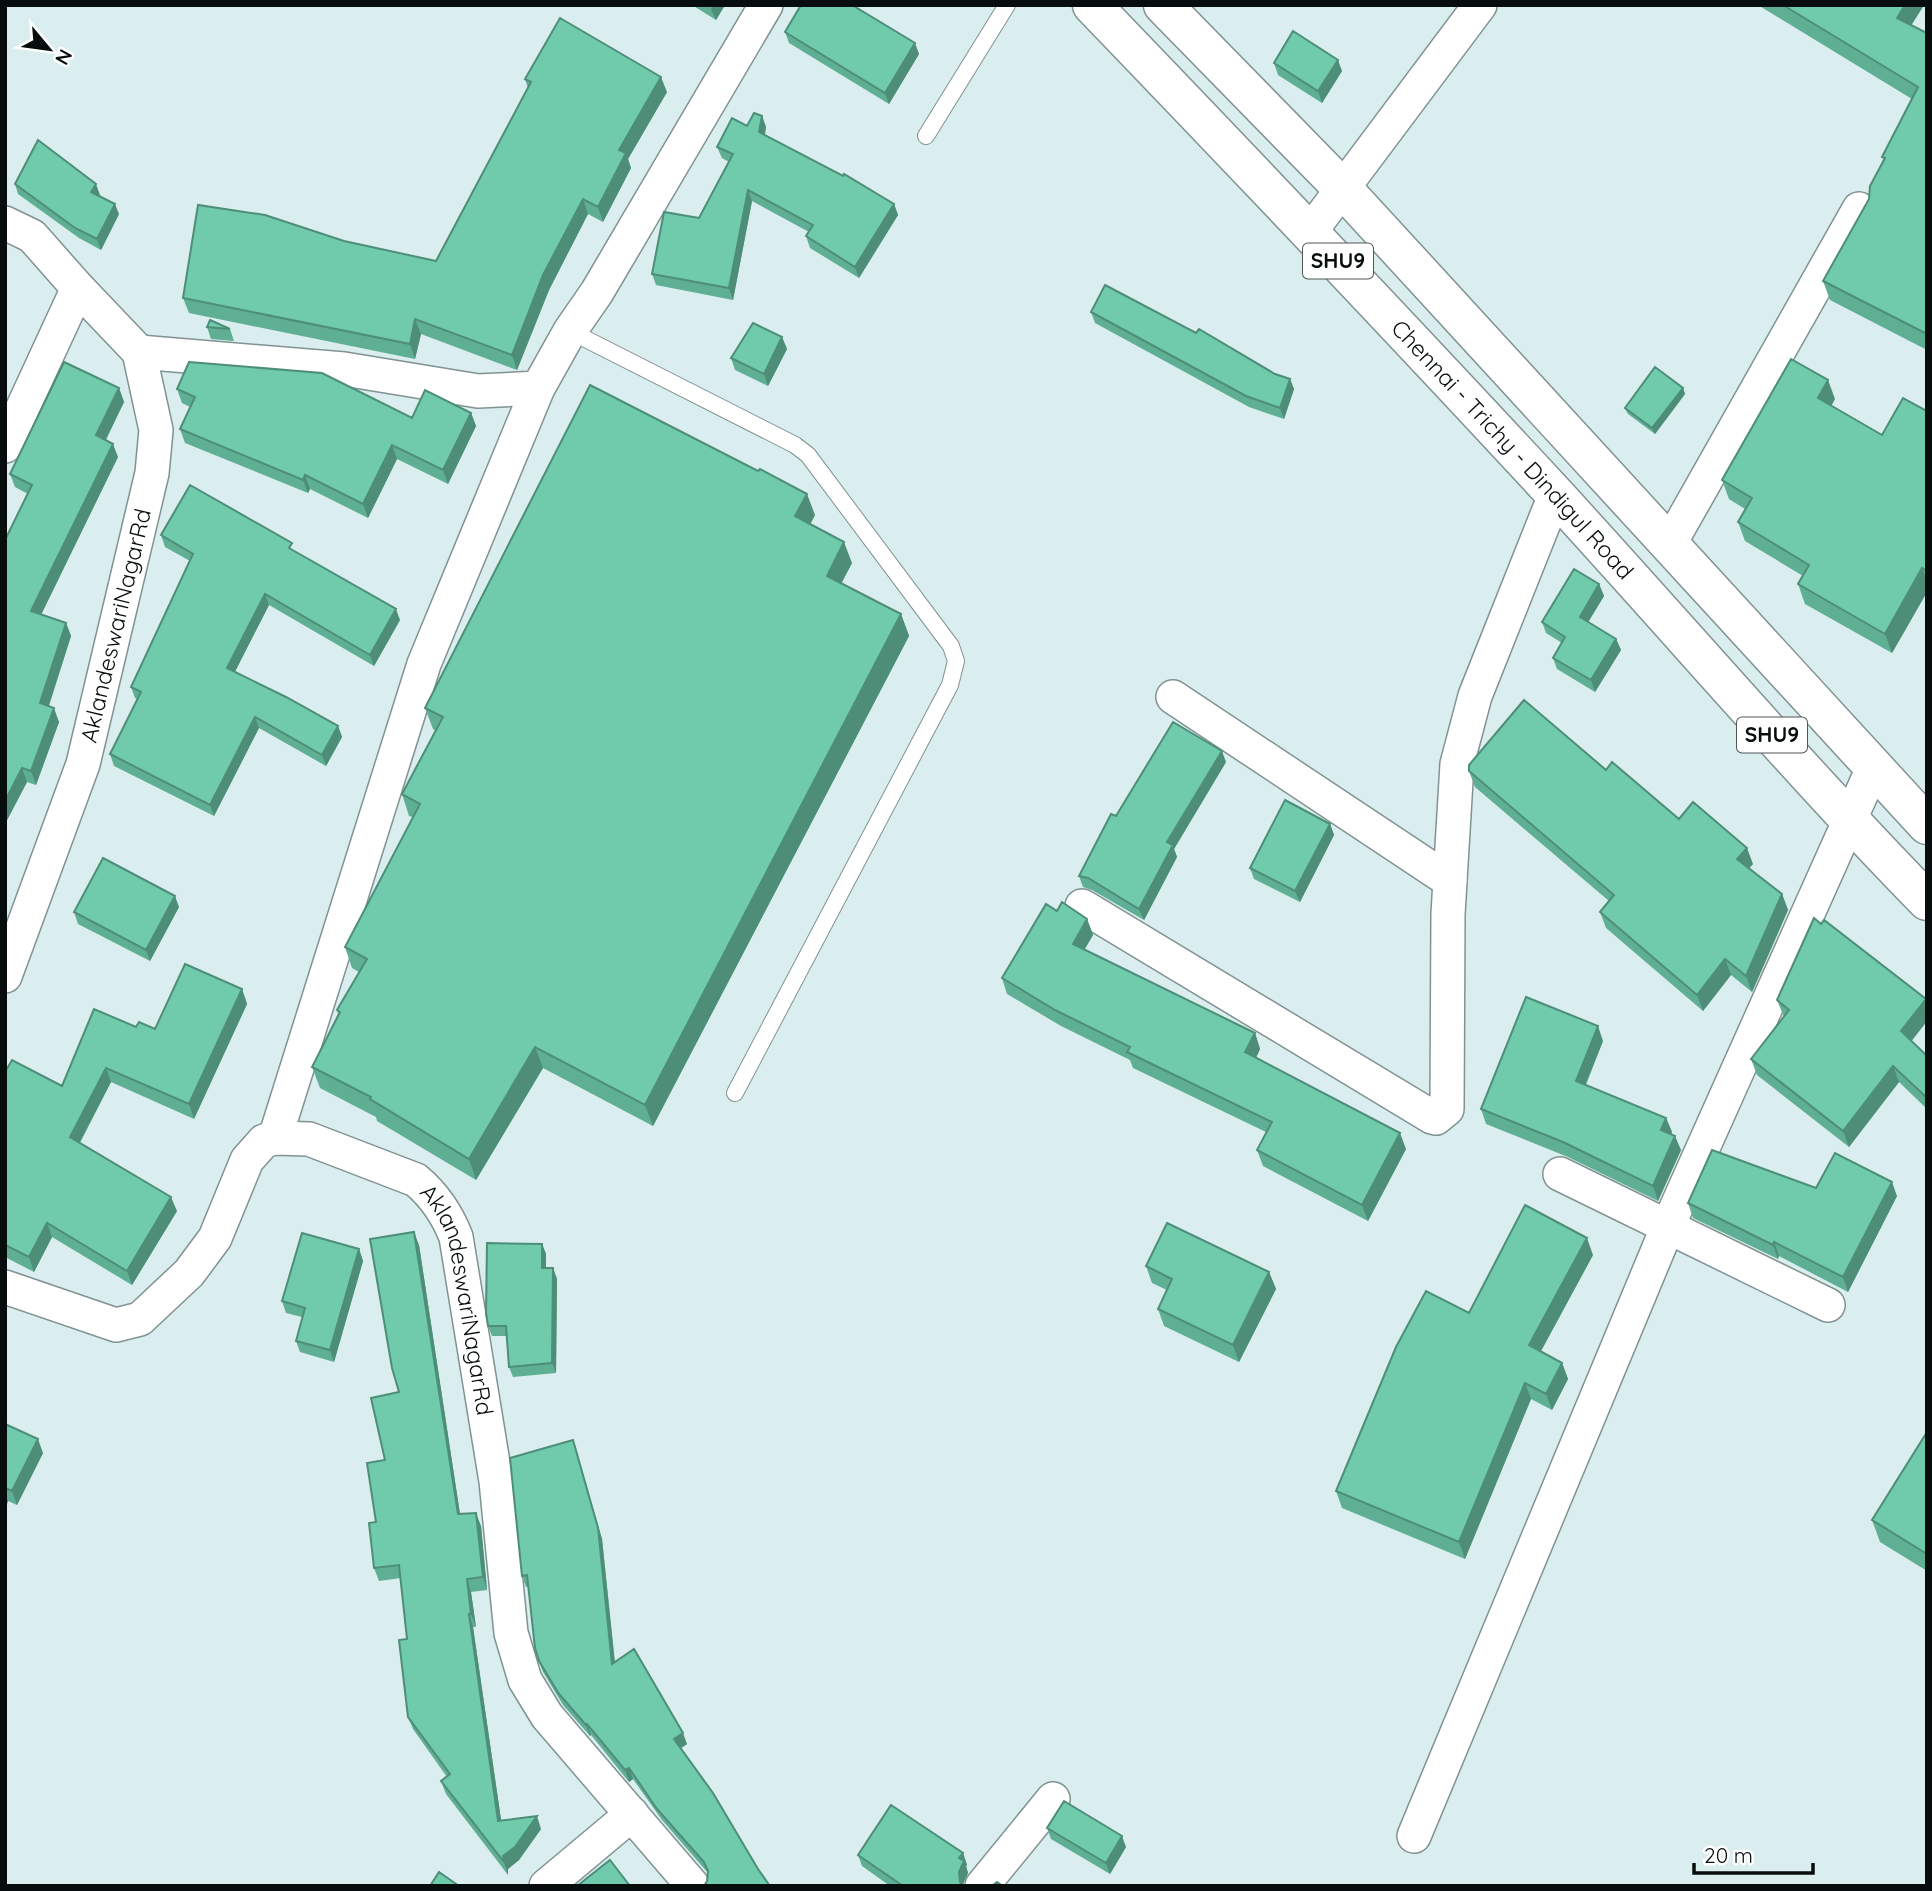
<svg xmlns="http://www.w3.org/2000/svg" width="1932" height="1891" viewBox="0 0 1932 1891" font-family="Quicksand,sans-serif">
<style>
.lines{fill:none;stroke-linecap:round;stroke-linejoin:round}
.lane-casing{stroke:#809293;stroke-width:18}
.street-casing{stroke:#809293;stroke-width:36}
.highway-casing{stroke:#809293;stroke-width:41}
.lane{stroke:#fff;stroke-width:16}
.street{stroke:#fff;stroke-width:33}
.highway{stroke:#fff;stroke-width:38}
.wall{fill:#5faf94}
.shaded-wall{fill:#4e8e78}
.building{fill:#6fcbac;stroke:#4e8e78;stroke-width:2}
.labels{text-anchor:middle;stroke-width:5;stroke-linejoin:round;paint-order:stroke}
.shield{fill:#fff;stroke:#515656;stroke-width:2}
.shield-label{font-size:21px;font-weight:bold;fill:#070d0d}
.street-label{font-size:23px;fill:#070d0d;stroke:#fff}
</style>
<rect width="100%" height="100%" fill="#daedef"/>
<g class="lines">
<defs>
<path id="lane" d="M 926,136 L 1007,5
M 570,331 L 795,445 L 808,455 L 951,646 L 956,661 L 950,685 L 735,1093"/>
<g id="street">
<path d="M 5,223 L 32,236 L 78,288 L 5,446"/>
<path d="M 1310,232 L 1480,5"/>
<path d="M 139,352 L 344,369 L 478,391 L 538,388 L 570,331 L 597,292 L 766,5"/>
<path d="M 1669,545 L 1859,209"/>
<path d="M 1173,697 L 1450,881"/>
<path d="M 1082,906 L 1432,1117 L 1436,1118 L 1447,1109 L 1448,914 L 1457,764 L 1475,696 L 1555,495"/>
<path id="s1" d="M 5,976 L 83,764 L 152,473 L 156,430 L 139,352 L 78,288"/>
<path d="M 275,1138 L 424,664 L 538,388"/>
<path d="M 1560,1174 L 1828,1305"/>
<path id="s2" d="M 5,1287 L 116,1325 L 140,1319 L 189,1273 L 215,1238 L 247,1160 L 264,1141 L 275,1138 L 309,1139 L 416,1180 C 435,1196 447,1214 456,1237 L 496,1481 L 511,1633 L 525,1680 L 547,1716 L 693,1886"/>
<path d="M 1414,1836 L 1668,1226 L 1873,768"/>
<path d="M 546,1886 L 632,1814"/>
<path d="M 982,1886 L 1053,1799"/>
</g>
<g id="highway">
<path id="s3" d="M 1092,5 C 1247,166 1401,328 1553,492 C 1678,628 1798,769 1927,901"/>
<path d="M 1163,5 L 1344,190 L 1927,825"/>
</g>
</defs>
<use href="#lane" class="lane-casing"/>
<use href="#street" class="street-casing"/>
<use href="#highway" class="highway-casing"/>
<use href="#lane" class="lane"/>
<use href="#street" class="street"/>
<use href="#highway" class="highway"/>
</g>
<path class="wall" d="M 692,5 L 725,5 L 716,20 Z
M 1758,5 L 1924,5 L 1911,25 L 1927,33 L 1927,350 L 1830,300 L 1823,281 L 1869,199 L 1884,160 L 1882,157 L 1912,99 Z
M 785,32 L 919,54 L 889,104 L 789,43 Z
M 1274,63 L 1342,71 L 1322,103 L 1278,75 Z
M 525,79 L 667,92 L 628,159 L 631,168 L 603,222 L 588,214 L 549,290 L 517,370 L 421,334 L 415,359 L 189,313 L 183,298 L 344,241 L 436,261 L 528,88 Z
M 762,116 L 766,127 L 765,135 L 894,204 L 898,215 L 859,278 L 810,248 L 806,236 L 809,232 L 752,201 L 733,300 L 656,285 L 652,274 L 699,218 L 729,162 L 722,158 L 717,147 Z
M 15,184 L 100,195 L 99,196 L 119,214 L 101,250 L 79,238 L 18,194 Z
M 1091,312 L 1290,379 L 1294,389 L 1284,419 L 1249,407 L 1095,323 Z
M 207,327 L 230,329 L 234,341 L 211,339 Z
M 782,337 L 787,349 L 768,386 L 735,370 L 731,358 Z
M 119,388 L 124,402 L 106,440 L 118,457 L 41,615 L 66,623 L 71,636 L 49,706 L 59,722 L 36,785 L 27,782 L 5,824 L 5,540 L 28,494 L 15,487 L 10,474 Z
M 1683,388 L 1685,394 L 1655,434 L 1628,414 L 1625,408 Z
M 177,389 L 412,418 L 471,413 L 476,426 L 448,484 L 397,459 L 368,518 L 310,489 L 308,493 L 185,443 L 180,429 L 190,407 L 182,403 Z
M 1835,399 L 1831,406 L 1882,435 L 1927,411 L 1927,592 L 1892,653 L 1805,604 L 1798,584 L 1803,576 L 1745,541 L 1738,522 L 1745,509 L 1729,499 L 1722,480 Z
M 815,515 L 810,524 L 852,563 L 841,584 L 901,614 L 909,636 L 653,1126 L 543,1068 L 476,1180 L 377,1121 L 376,1117 L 320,1088 L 312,1067 L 338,1014 L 337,1010 L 359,972 L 352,968 L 345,947 L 413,817 L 409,816 L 402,794 L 436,731 L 433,729 L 425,708 Z
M 161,535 L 295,552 L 400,620 L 374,666 L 269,605 L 235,672 L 338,726 L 342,737 L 326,766 L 259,728 L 214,816 L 114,766 L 110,754 L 137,699 L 135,698 L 131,687 L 190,561 L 165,547 Z
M 1599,584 L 1604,596 L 1588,622 L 1616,639 L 1621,650 L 1595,692 L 1557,669 L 1553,658 L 1562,643 L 1546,633 L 1542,622 Z
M 1226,762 L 1174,849 L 1177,857 L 1144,920 L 1092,890 L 1083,887 L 1079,876 L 1116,816 Z
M 1606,770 L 1679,819 L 1753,864 L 1749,868 L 1782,894 L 1788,910 L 1752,992 L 1731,975 L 1703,1011 L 1606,928 L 1600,912 L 1609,901 L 1475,787 L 1469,771 Z
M 1330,824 L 1334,835 L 1300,902 L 1254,879 L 1250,868 Z
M 179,907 L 150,961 L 78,924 L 74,912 Z
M 1057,911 L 1087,919 L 1093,935 L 1085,949 L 1255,1033 L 1260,1049 L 1256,1058 L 1406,1149 L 1368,1221 L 1263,1166 L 1257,1150 L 1266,1132 L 1133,1068 L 1130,1060 L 1061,1026 L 1007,994 L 1002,978 Z
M 242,989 L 247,1004 L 194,1119 L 111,1082 L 80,1143 L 177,1211 L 132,1285 L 52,1237 L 34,1272 L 5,1257 L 5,1072 L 62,1086 L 136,1027 L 155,1029 Z
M 1777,1000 L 1927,1002 L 1927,1021 L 1911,1041 L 1927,1056 L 1927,1109 L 1899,1082 L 1849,1147 L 1757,1075 L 1751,1059 L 1784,1017 Z
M 1603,1041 L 1586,1085 L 1666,1118 L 1672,1132 L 1671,1134 L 1681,1150 L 1658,1201 L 1568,1157 L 1486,1124 L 1481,1109 Z
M 1816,1188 L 1897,1196 L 1848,1292 L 1779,1256 L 1778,1259 L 1693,1218 L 1688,1203 Z
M 542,1244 L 546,1254 L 546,1268 L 553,1268 L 557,1279 L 556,1373 L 513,1377 L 509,1367 L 507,1336 L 492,1336 L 488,1326 Z
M 419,1245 L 460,1514 L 481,1526 L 487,1590 L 471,1592 L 476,1627 L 473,1627 L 501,1820 L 541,1829 L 519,1860 L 508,1869 L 508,1875 L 446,1794 L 441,1781 L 447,1777 L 413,1729 L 408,1717 L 407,1639 L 401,1578 L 379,1581 L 374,1568 L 376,1522 L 399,1392 Z
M 359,1249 L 363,1261 L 334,1362 L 300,1352 L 296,1341 L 302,1317 L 286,1313 L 282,1301 Z
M 1593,1255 L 1541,1351 L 1562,1363 L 1568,1379 L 1552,1410 L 1531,1399 L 1465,1559 L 1342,1508 L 1336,1491 Z
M 1146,1266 L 1269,1272 L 1276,1289 L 1239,1362 L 1164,1326 L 1158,1309 L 1167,1290 L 1152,1283 Z
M 5,1424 L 43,1453 L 17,1505 L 8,1501 L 5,1509 Z
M 1927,1432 L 1927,1571 L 1880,1542 L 1872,1520 Z
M 573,1440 L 602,1539 L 615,1662 L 687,1744 L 681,1748 L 713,1793 L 707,1881 L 708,1873 L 662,1820 L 633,1779 L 629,1782 L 591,1735 L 590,1736 L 563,1705 L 543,1672 L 539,1661 L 528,1587 L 526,1587 L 522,1576 Z
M 1047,1828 L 1126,1847 L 1110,1874 L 1051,1839 Z
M 963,1853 L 967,1865 L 966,1866 L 968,1873 L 963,1884 L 963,1886 L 890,1886 L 862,1866 L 858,1855 Z"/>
<path class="shaded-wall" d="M 713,5 L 725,5 L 716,20 L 711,9 Z
M 1905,5 L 1924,5 L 1904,37 L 1897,18 Z
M 915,43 L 919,54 L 889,104 L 885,93 Z
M 1338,60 L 1342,71 L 1322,103 L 1318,91 Z
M 661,77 L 667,92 L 628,159 L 631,168 L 603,222 L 598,207 L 619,150 Z
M 762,116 L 766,127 L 763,144 L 759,132 Z
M 96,184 L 100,195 L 94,202 L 91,192 Z
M 748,190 L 752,201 L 733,300 L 729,288 Z
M 583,199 L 588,214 L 549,290 L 517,370 L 512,355 L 543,275 Z
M 115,204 L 119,214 L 101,250 L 97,239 Z
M 894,204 L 898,215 L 859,278 L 855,267 Z
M 415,319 L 421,334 L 415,359 L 410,344 Z
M 782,337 L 787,349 L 768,386 L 764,374 Z
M 1290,379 L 1294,389 L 1284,419 L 1280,408 Z
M 1828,380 L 1835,399 L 1825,417 L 1818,398 Z
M 119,388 L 124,402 L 101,449 L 96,435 Z
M 1683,388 L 1685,394 L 1655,434 L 1652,428 Z
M 471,413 L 476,426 L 448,484 L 443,470 Z
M 113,444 L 118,457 L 36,625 L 31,611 Z
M 392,445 L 397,459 L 368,518 L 363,504 Z
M 305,475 L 310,489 L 308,493 L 303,480 Z
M 807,494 L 815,515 L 803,538 L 795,516 Z
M 844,542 L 852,563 L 834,597 L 827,576 Z
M 1922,568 L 1927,580 L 1927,592 L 1892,653 L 1885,634 Z
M 1599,584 L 1604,596 L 1584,629 L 1580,617 Z
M 265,594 L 269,605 L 231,679 L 227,668 Z
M 396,609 L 400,620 L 374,666 L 370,655 Z
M 901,614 L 909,636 L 653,1126 L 645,1105 Z
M 66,623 L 71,636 L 45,717 L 40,703 Z
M 1616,639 L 1621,650 L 1595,692 L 1591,680 Z
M 54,708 L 59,722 L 36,785 L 31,771 Z
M 255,717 L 259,728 L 214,816 L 210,805 Z
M 338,726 L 342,737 L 326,766 L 322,755 Z
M 1222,751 L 1226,762 L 1174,849 L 1177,857 L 1144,920 L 1139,909 L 1167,842 Z
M 22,768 L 27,782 L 5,824 L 5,801 Z
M 1330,824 L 1334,835 L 1300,902 L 1295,891 Z
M 1747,848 L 1753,864 L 1743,875 L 1737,859 Z
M 1782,894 L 1788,910 L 1752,992 L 1746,976 Z
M 175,896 L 179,907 L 150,961 L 146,950 Z
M 1087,919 L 1093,935 L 1078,960 L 1073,944 Z
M 1725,959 L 1731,975 L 1703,1011 L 1697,995 Z
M 242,989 L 247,1004 L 194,1119 L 189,1104 Z
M 1926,999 L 1927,1002 L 1927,1021 L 1907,1047 L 1901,1031 Z
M 1598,1026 L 1603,1041 L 1581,1095 L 1576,1081 Z
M 1255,1033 L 1260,1049 L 1251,1068 L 1245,1052 Z
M 535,1047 L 543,1068 L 476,1180 L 469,1159 Z
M 1893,1066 L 1899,1082 L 1849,1147 L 1843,1131 Z
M 106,1068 L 111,1082 L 75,1151 L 70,1137 Z
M 1666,1118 L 1672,1132 L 1666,1145 L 1661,1130 Z
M 1400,1133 L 1406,1149 L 1368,1221 L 1362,1205 Z
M 1675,1136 L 1681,1150 L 1658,1201 L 1653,1186 Z
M 1892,1182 L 1897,1196 L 1848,1292 L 1843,1277 Z
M 171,1197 L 177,1211 L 132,1285 L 127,1271 Z
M 47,1223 L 52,1237 L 34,1272 L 29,1257 Z
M 414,1232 L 419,1245 L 462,1527 L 458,1514 Z
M 1587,1238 L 1593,1255 L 1535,1362 L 1529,1345 Z
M 1774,1242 L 1779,1256 L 1778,1259 L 1773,1245 Z
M 542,1244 L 546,1254 L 546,1278 L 542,1268 Z
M 359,1249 L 363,1261 L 334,1362 L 330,1350 Z
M 553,1268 L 557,1279 L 556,1373 L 552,1363 Z
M 1269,1272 L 1276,1289 L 1239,1362 L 1233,1345 Z
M 1562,1363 L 1568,1379 L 1552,1410 L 1546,1394 Z
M 1525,1383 L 1531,1399 L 1465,1559 L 1459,1542 Z
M 38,1439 L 43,1453 L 17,1505 L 12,1491 Z
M 573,1440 L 602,1539 L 616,1675 L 612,1664 Z
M 5,1493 L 8,1501 L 5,1509 Z
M 476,1513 L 481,1526 L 487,1590 L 483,1577 Z
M 467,1579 L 471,1592 L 476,1627 L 471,1614 Z
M 469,1614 L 473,1627 L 503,1833 L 498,1821 Z
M 587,1724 L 591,1735 L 590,1736 L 586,1725 Z
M 683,1733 L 687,1744 L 678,1750 L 674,1739 Z
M 629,1768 L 633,1779 L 629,1782 L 625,1770 Z
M 537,1816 L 541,1829 L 519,1860 L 508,1869 L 508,1875 L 504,1862 L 503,1856 Z
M 1122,1836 L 1126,1847 L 1110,1874 L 1106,1863 Z
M 963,1853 L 967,1865 L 966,1866 L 968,1873 L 963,1884 L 963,1886 L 960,1882 L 959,1872 L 959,1858 Z"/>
<path class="building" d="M 801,5 L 852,5 L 915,43 L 885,93 L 785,32 Z
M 1783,5 L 1905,5 L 1897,18 L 1927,33 L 1927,334 L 1823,281 L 1869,199 L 1870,186 L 1885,158 L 1882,157 L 1918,87 Z
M 560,18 L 661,77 L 619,150 L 626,153 L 598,207 L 583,199 L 543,275 L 512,355 L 415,319 L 410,344 L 183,298 L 198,205 L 265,215 L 344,241 L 436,261 L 531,82 L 525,79 Z
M 1293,31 L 1338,60 L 1318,91 L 1274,63 Z
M 754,113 L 762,116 L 759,132 L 843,176 L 844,174 L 894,204 L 855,267 L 806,236 L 813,225 L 748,190 L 729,288 L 652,274 L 664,212 L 699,218 L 733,154 L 717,147 L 732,118 L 747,126 Z
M 38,140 L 96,184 L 91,192 L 115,204 L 97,239 L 75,228 L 15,184 Z
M 1105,285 L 1196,333 L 1199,329 L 1275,374 L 1290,379 L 1280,408 L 1246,396 L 1091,312 Z
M 210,320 L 230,329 L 207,327 Z
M 753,323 L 782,337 L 764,374 L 731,358 Z
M 1791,359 L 1828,380 L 1818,398 L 1882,435 L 1903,398 L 1927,411 L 1927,571 L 1922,568 L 1885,634 L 1798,584 L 1809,565 L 1738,522 L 1752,498 L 1722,480 Z
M 64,362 L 119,388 L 96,435 L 113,444 L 31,611 L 66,623 L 40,703 L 54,708 L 31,771 L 22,768 L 5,801 L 5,540 L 32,485 L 10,474 Z
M 189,362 L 322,373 L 412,418 L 425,390 L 471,413 L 443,470 L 392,445 L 363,504 L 305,475 L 303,480 L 180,429 L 195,397 L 177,389 Z
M 1655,367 L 1683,388 L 1652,428 L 1625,408 Z
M 590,385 L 758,471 L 760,469 L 807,494 L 795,516 L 844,542 L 827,576 L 901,614 L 645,1105 L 535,1047 L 469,1159 L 370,1099 L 371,1097 L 312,1067 L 340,1012 L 337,1010 L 367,959 L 345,947 L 420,804 L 402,794 L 443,717 L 425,708 Z
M 190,485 L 292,543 L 289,548 L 396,609 L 370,655 L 265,594 L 227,668 L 286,697 L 338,726 L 322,755 L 255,717 L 210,805 L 110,754 L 141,692 L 131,687 L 193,554 L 161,535 Z
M 1574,569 L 1599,584 L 1580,617 L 1616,639 L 1591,680 L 1553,658 L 1565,637 L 1542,622 Z
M 1524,700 L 1606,770 L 1612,762 L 1679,819 L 1693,802 L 1747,848 L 1737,859 L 1782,894 L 1746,976 L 1725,959 L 1697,995 L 1600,912 L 1614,895 L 1469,771 L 1469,765 Z
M 1173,722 L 1222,751 L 1167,842 L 1173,845 L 1139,909 L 1088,878 L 1079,876 L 1111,814 L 1116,816 Z
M 1285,800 L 1330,824 L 1295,891 L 1250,868 Z
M 103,858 L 175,896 L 146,950 L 74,912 Z
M 1062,902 L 1087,919 L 1073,944 L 1255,1033 L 1245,1052 L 1400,1133 L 1362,1205 L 1257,1150 L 1272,1122 L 1127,1052 L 1130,1047 L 1055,1010 L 1002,978 L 1046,904 L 1057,911 Z
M 1814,918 L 1821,924 L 1824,920 L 1926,999 L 1901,1031 L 1927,1056 L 1927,1098 L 1893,1066 L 1843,1131 L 1751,1059 L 1789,1010 L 1777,1000 Z
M 185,964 L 242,989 L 189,1104 L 106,1068 L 70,1137 L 171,1197 L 127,1271 L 47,1223 L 29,1257 L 5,1245 L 5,1072 L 12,1060 L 62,1086 L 94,1009 L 136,1027 L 139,1022 L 155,1029 Z
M 1526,997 L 1598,1026 L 1576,1081 L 1666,1118 L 1661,1130 L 1675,1136 L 1653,1186 L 1563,1142 L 1481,1109 Z
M 1712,1150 L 1816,1188 L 1835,1153 L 1892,1182 L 1843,1277 L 1774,1242 L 1773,1245 L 1688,1203 Z
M 1525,1205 L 1587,1238 L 1529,1345 L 1562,1363 L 1546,1394 L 1525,1383 L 1459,1542 L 1336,1491 L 1396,1347 L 1426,1291 L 1469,1313 Z
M 1167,1223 L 1269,1272 L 1233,1345 L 1158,1309 L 1172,1279 L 1146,1266 Z
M 414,1232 L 458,1514 L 476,1513 L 483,1577 L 467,1579 L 471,1614 L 469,1614 L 498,1821 L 537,1816 L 515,1847 L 503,1856 L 504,1862 L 441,1781 L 450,1774 L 408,1717 L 399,1640 L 407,1639 L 399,1565 L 374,1568 L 369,1523 L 376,1522 L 367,1463 L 385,1460 L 371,1398 L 399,1392 L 392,1368 L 370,1239 Z
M 302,1233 L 359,1249 L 330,1350 L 296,1341 L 305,1308 L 282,1301 Z
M 487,1243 L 542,1244 L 542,1268 L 553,1268 L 552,1363 L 509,1367 L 506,1326 L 488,1326 L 486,1313 Z
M 5,1424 L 38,1439 L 12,1491 L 5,1488 Z
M 1927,1432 L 1927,1554 L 1872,1520 Z
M 573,1440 L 598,1528 L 612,1664 L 634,1649 L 683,1733 L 674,1739 L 713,1793 L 758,1869 L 770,1886 L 704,1886 L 707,1881 L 708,1871 L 704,1862 L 657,1809 L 629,1768 L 625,1770 L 587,1724 L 586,1725 L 559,1694 L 539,1661 L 535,1648 L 527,1575 L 522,1576 L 510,1458 Z
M 1064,1801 L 1122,1836 L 1106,1863 L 1047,1828 Z
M 891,1805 L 963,1853 L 959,1858 L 964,1861 L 959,1872 L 960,1882 L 963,1886 L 903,1886 L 858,1855 Z
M 610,1860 L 630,1886 L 577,1886 Z
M 439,1872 L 459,1886 L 430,1886 Z
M 997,1882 L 1003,1886 L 992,1886 Z"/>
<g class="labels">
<g class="shield">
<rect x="1303" y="243.5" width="70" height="35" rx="5"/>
<rect x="1737" y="717.5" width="70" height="35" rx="5"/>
</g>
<g class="shield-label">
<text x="1338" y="268">SHU9</text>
<text x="1772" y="742">SHU9</text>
</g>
<g class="street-label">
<text dy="8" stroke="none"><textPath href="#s3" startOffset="612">Chennai - Trichy - Dindigul Road</textPath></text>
<text dy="8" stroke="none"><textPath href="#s1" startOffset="368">AklandeswariNagarRd</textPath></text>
<text dy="8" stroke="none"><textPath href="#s2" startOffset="654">AklandeswariNagarRd</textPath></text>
</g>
</g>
<rect width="1932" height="1891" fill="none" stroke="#070d0d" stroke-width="14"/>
<g transform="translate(49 49) rotate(119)" stroke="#ffffff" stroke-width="5" paint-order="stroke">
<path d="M0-5L12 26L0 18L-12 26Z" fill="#070d0d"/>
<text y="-10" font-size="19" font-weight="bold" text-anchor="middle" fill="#070d0d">N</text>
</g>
<path d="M1694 1863v10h119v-10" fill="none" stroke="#070d0d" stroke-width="3.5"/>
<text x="1704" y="1863" font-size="21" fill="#070d0d" stroke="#ffffff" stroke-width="5" paint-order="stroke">20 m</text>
</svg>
